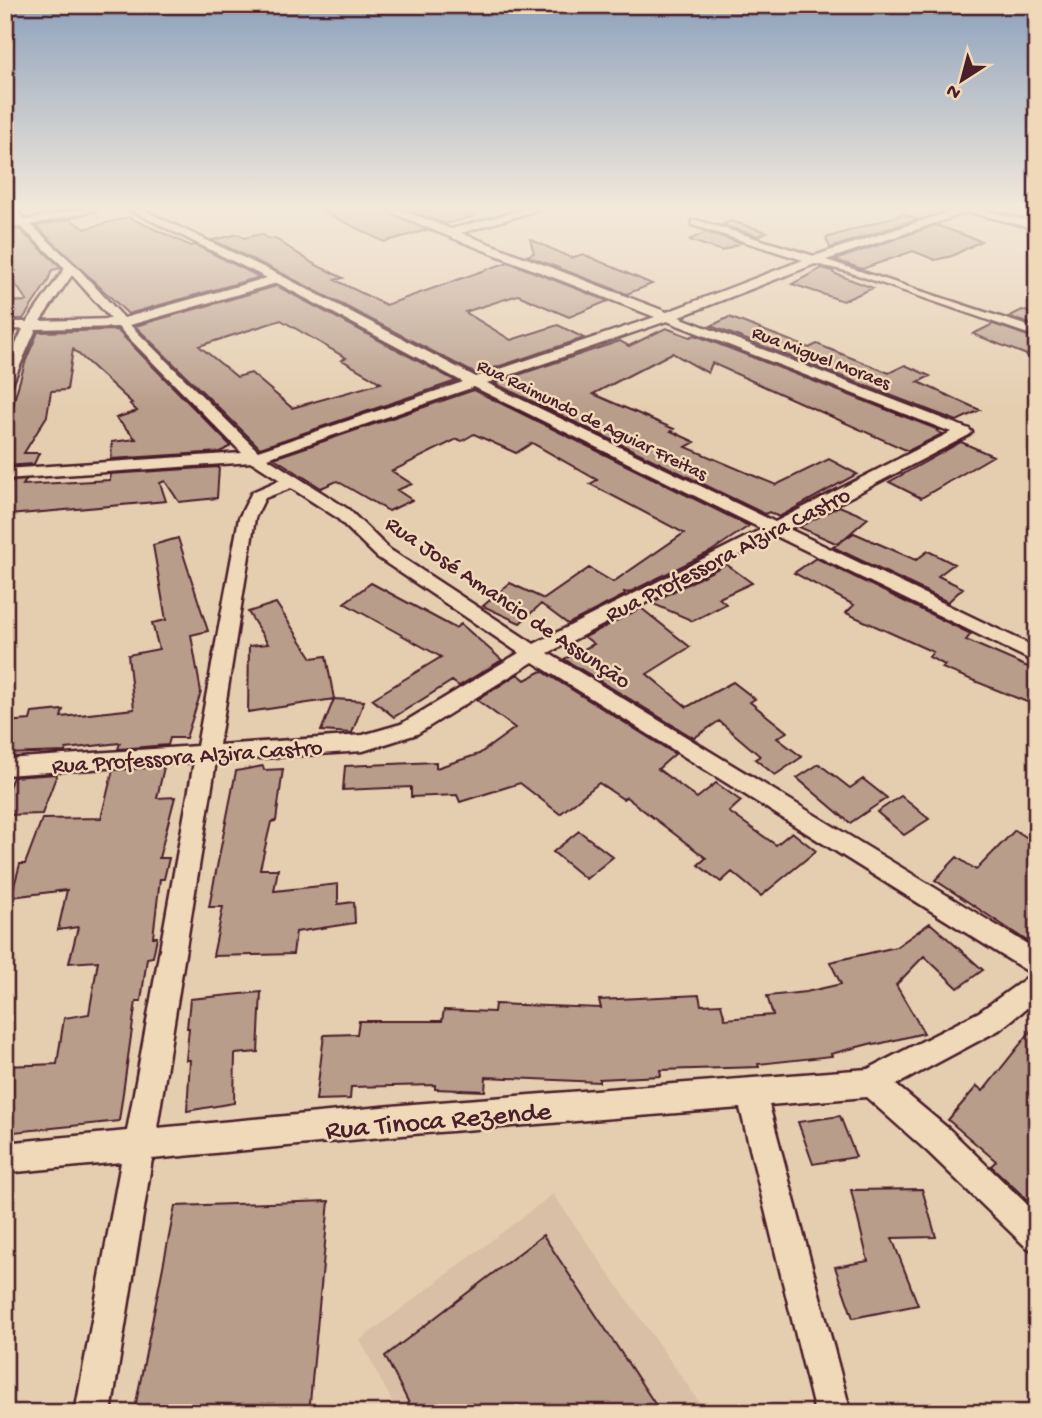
<svg xmlns="http://www.w3.org/2000/svg" width="1042" height="1418" viewBox="0 0 1042 1418" font-family="'Gochi Hand',sans-serif">
<style>
.built{fill:#d8bfa5}
.building{fill:#b99d8b;stroke:#4a1f2b;stroke-width:2;fill-rule:evenodd}
.lines{fill:none;stroke-linecap:round;stroke-linejoin:round}
.minor-casing{stroke:#4a1f2b;stroke-width:5}
.minor{fill:#efd9b8;fill-rule:evenodd}
.labels{text-anchor:middle;stroke-width:5;stroke-linejoin:round;paint-order:stroke}
.far-street-label{font-size:19px;fill:#4a1f2b;stroke:#efd9b8}
.street-label{font-size:23px;fill:#4a1f2b;stroke:#efd9b8}
.near-street-label{font-size:28px;fill:#4a1f2b;stroke:#efd9b8}
</style>
<rect width="100%" height="100%" fill="#e5ceb0"/>
<filter id="ink" filterUnits="userSpaceOnUse"><feTurbulence type="fractalNoise" baseFrequency=".0143" numOctaves="2"/><feDisplacementMap in="SourceGraphic" scale="14" xChannelSelector="R" yChannelSelector="G"/><feConvolveMatrix kernelMatrix="1 2 1 2 8 2 1 2 1" color-interpolation-filters="sRGB"/></filter>
<g filter="url(#ink)">
<path class="built" d="M 553,1194 L 707,1413 L 398,1413 L 360,1340 Z"/>
<path class="building" d="M 321,210 L 385,210 L 427,230 L 384,242 Z
M 408,210 L 474,210 L 475,216 L 446,224 Z
M 903,214 L 918,219 L 830,248 L 826,238 Z
M 5,216 L 10,220 L 8,229 L 20,230 L 62,268 L 52,270 L 48,281 L 23,319 L 5,319 L 5,302 L 27,301 L 8,273 L 16,271 L 5,260 Z
M 128,217 L 191,246 L 195,245 L 260,277 L 128,314 L 36,226 L 70,219 L 85,229 Z
M 731,221 L 767,232 L 758,236 L 722,225 Z
M 936,225 L 981,241 L 952,256 L 935,260 L 913,251 L 862,269 L 835,260 Z
M 706,232 L 741,243 L 722,251 L 689,240 Z
M 238,234 L 244,238 L 261,234 L 269,239 L 274,238 L 314,264 L 343,278 L 335,280 L 386,305 L 508,262 L 608,301 L 569,317 L 518,295 L 465,312 L 511,340 L 558,325 L 584,338 L 476,374 L 283,274 L 213,240 Z
M 530,239 L 571,258 L 583,254 L 652,284 L 627,294 L 527,256 L 534,253 Z
M 822,268 L 833,271 L 833,273 L 873,288 L 843,301 L 792,284 Z
M 277,286 L 456,381 L 260,448 L 135,326 ZM 281,320 L 346,358 L 342,360 L 381,383 L 292,408 L 251,373 L 237,377 L 199,346 Z
M 1022,310 L 1037,315 L 1037,326 L 1008,317 Z
M 729,317 L 809,348 L 817,344 L 889,373 L 905,365 L 930,376 L 918,382 L 980,410 L 957,421 L 711,326 Z
M 993,324 L 1037,339 L 1037,359 L 973,334 Z
M 666,328 L 690,337 L 695,335 L 939,430 L 937,431 L 942,434 L 908,451 L 712,363 L 708,373 L 672,353 L 593,394 L 674,429 L 671,431 L 695,442 L 686,447 L 776,485 L 829,459 L 857,474 L 779,517 L 769,512 L 765,514 L 494,383 L 620,341 L 629,346 Z
M 117,330 L 231,446 L 220,452 L 111,459 L 112,442 L 136,439 L 116,418 L 137,411 L 130,404 L 132,403 L 73,349 L 67,390 L 51,391 L 47,416 L 24,453 L 39,453 L 34,464 L 5,466 L 5,442 L 15,397 L 26,360 L 38,332 Z
M 474,390 L 749,526 L 710,552 L 628,593 L 624,592 L 625,595 L 568,624 L 541,604 L 520,623 L 483,606 L 510,583 L 544,599 L 589,568 L 613,582 L 684,533 L 590,484 L 597,480 L 532,443 L 516,453 L 474,434 L 462,441 L 457,439 L 392,471 L 412,484 L 397,490 L 412,500 L 389,511 L 337,481 L 321,488 L 274,458 Z
M 961,442 L 993,456 L 921,498 L 889,482 Z
M 219,467 L 217,498 L 179,502 L 165,481 L 160,483 L 166,501 L 9,515 L 5,522 L 5,482 L 26,480 L 23,485 L 110,480 L 110,474 Z
M 839,506 L 868,518 L 839,543 L 854,533 L 916,560 L 928,551 L 954,564 L 938,576 L 963,588 L 948,602 L 833,547 L 838,544 L 799,527 Z
M 178,538 L 208,631 L 191,635 L 201,692 L 186,738 L 170,738 L 168,745 L 118,749 L 120,743 L 66,749 L 65,752 L 5,754 L 5,722 L 30,720 L 32,713 L 63,710 L 61,717 L 134,709 L 128,655 L 159,649 L 152,623 L 166,620 L 153,545 Z
M 816,558 L 971,634 L 966,640 L 1037,671 L 1037,706 L 942,668 L 945,665 L 929,657 L 933,652 L 846,613 L 854,605 L 794,573 Z
M 726,564 L 752,583 L 719,598 L 726,604 L 693,621 L 651,603 Z
M 371,583 L 455,628 L 461,624 L 502,660 L 459,686 L 452,681 L 394,717 L 372,699 L 441,657 L 344,603 Z
M 276,603 L 312,658 L 326,656 L 334,699 L 364,701 L 352,733 L 321,731 L 334,699 L 248,712 L 249,646 L 268,644 L 248,612 Z
M 641,608 L 690,647 L 647,674 L 687,707 L 733,682 L 755,699 L 750,702 L 787,732 L 777,738 L 802,757 L 775,775 L 755,759 L 760,756 L 719,721 L 694,738 L 564,659 L 594,644 L 585,637 Z
M 542,671 L 675,754 L 658,769 L 697,798 L 716,783 L 741,801 L 729,812 L 776,845 L 792,832 L 816,851 L 761,896 L 732,872 L 721,882 L 698,865 L 706,858 L 626,797 L 623,799 L 599,783 L 560,814 L 520,783 L 460,802 L 457,795 L 411,797 L 411,787 L 343,790 L 345,766 L 436,762 L 436,768 L 479,754 L 515,728 L 477,700 L 518,674 L 525,680 Z
M 819,764 L 850,788 L 863,779 L 887,798 L 850,823 L 797,778 Z
M 263,766 L 264,770 L 283,769 L 276,821 L 271,822 L 260,869 L 278,869 L 274,891 L 338,884 L 338,904 L 354,902 L 355,923 L 296,932 L 293,954 L 213,956 L 223,907 L 209,907 L 236,771 Z
M 164,767 L 157,798 L 175,797 L 159,858 L 169,858 L 164,879 L 160,879 L 153,937 L 157,937 L 153,957 L 147,958 L 141,1001 L 136,1001 L 119,1121 L 5,1133 L 5,1066 L 57,1064 L 64,1018 L 89,1014 L 98,961 L 69,963 L 78,927 L 58,930 L 67,890 L 11,897 L 20,864 L 25,864 L 42,819 L 101,818 L 113,770 Z
M 57,774 L 42,814 L 5,815 L 5,796 L 13,777 Z
M 901,796 L 929,819 L 904,835 L 877,812 Z
M 1015,830 L 1037,844 L 1037,935 L 1030,943 L 935,880 L 957,857 L 976,870 Z
M 579,831 L 613,857 L 586,879 L 553,852 Z
M 930,923 L 983,970 L 958,988 L 924,956 L 896,985 L 924,1033 L 874,1045 L 873,1043 L 831,1054 L 832,1056 L 758,1064 L 759,1067 L 660,1070 L 661,1076 L 599,1079 L 599,1082 L 486,1077 L 485,1091 L 435,1089 L 435,1085 L 351,1087 L 350,1099 L 316,1100 L 324,1035 L 357,1034 L 359,1021 L 442,1021 L 444,1010 L 494,1012 L 495,1004 L 601,1008 L 599,1000 L 699,995 L 701,1005 L 721,1004 L 725,1019 L 773,1015 L 767,996 L 806,992 L 841,984 L 830,962 L 896,947 Z
M 261,992 L 258,1052 L 235,1054 L 234,1103 L 187,1111 L 190,1060 L 186,1060 L 189,1028 L 187,1028 L 190,999 Z
M 1037,1023 L 1037,1209 L 991,1166 L 996,1161 L 948,1120 L 977,1086 L 983,1091 Z
M 840,1116 L 856,1157 L 813,1164 L 798,1122 Z
M 922,1189 L 936,1237 L 892,1238 L 918,1305 L 853,1318 L 835,1267 L 868,1261 L 851,1190 Z
M 329,1201 L 309,1413 L 134,1413 L 175,1206 Z
M 543,1235 L 661,1413 L 414,1413 L 385,1356 Z"/>
<g class="lines">
<defs>
<path id="minor" d="M 5,210 L 15,210 L 26,220 L 75,210 L 96,210 L 31,225 L 75,265 L 124,318 L 267,278 L 130,210 L 143,210 L 282,276 L 476,377 L 655,317 L 445,235 L 387,210 L 401,210 L 451,229 L 522,210 L 538,210 L 461,233 L 667,312 L 803,260 L 692,225 L 692,221 L 696,220 L 814,256 L 955,210 L 983,210 L 1037,223 L 1037,229 L 968,212 L 826,260 L 1037,329 L 1037,337 L 846,271 L 815,264 L 679,317 L 969,429 L 972,432 L 969,435 L 789,529 L 1037,648 L 1037,663 L 776,536 L 548,653 L 1037,950 L 1037,1000 L 999,1030 L 896,1085 L 950,1130 L 1037,1214 L 1037,1252 L 1026,1247 L 928,1152 L 866,1097 L 769,1105 L 851,1413 L 815,1413 L 740,1108 L 413,1134 L 152,1159 L 111,1413 L 75,1413 L 121,1162 L 5,1173 L 5,1143 L 127,1131 L 194,762 L 5,775 L 5,759 L 197,746 L 239,518 L 252,492 L 280,480 L 252,462 L 5,479 L 5,469 L 242,453 L 118,327 L 36,329 L 12,384 L 5,388 L 5,368 L 23,329 L 5,330 L 5,322 L 27,322 L 65,268 L 21,227 L 10,227 L 10,223 L 15,222 ZM 72,275 L 111,319 L 40,321 ZM 277,283 L 463,382 L 258,451 L 130,325 ZM 667,321 L 951,432 L 775,522 L 487,383 ZM 474,387 L 762,529 L 534,644 L 389,549 L 348,509 L 267,458 ZM 291,488 L 336,517 L 377,557 L 519,653 L 401,724 L 363,735 L 219,745 L 255,518 L 265,498 ZM 533,662 L 1032,974 L 979,1012 L 868,1069 L 413,1104 L 157,1128 L 216,761 L 363,751 L 417,734 Z"/>
</defs>
<use href="#minor" class="minor-casing"/>
<use href="#minor" class="minor"/>
</g>
</g>
<linearGradient id="sky" x2="0" y2="1"><stop stop-color="#8ea2bc"/><stop offset="0.51" stop-color="#f3e9db"/><stop offset="1" stop-color="#f3e9db" stop-opacity="0"/></linearGradient>
<rect width="1042" height="408" fill="url(#sky)"/>
<g class="labels">
<g class="far-street-label">
<text transform="translate(822 356) rotate(21)" y="7">Rua Miguel Moraes</text>
<text transform="translate(593 418) rotate(26)" y="7">Rua Raimundo de Aguiar Freitas</text>
</g>
<g class="street-label">
<text transform="translate(727 553) rotate(-27)" y="8">Rua Professora Alzira Castro</text>
<text transform="translate(509 601) rotate(34)" y="8">Rua José Amancio de Assunção</text>
<text transform="translate(187 755) rotate(-4)" y="8">Rua Professora Alzira Castro</text>
</g>
<g class="near-street-label">
<text transform="translate(438 1118) rotate(-5)" y="10">Rua Tinoca Rezende</text>
</g>
</g>
<rect width="1042" height="1418" fill="none" stroke="#efd9b8" stroke-width="28"/>
<rect x="14" y="14" width="1014" height="1390" fill="none" stroke="#4a1f2b" stroke-width="2.5" filter="url(#ink)"/>
<g transform="translate(962 80) rotate(216)" stroke="#efd9b8" stroke-width="5" paint-order="stroke">
<path d="M0-5L12 26L0 18L-12 26Z" fill="#4a1f2b"/>
<text y="-10" font-size="19" font-weight="bold" text-anchor="middle" fill="#4a1f2b">N</text>
</g>
</svg>
